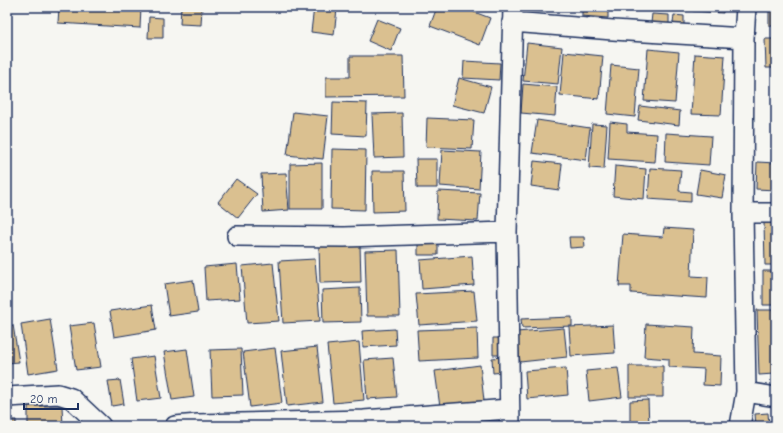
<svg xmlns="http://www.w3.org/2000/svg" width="783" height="433" viewBox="0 0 783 433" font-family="'Comic Neue',sans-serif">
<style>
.building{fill:#dac090;stroke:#1b2f5e}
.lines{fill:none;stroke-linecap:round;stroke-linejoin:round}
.street-casing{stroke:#1b2f5e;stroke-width:22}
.street{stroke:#f6f6f2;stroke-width:19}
</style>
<rect width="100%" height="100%" fill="#f6f6f2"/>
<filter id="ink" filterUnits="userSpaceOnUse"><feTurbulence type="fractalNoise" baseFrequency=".025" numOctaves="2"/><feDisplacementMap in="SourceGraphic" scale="8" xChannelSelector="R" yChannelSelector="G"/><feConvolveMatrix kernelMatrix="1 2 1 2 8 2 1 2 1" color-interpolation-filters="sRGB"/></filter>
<g filter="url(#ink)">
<path class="building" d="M 59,7 L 141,7 L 140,28 L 58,23 Z
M 181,7 L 202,7 L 201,25 L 180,24 Z
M 314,7 L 337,9 L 334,35 L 311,32 Z
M 437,7 L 461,7 L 490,18 L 480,45 L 430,26 Z
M 582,7 L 608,7 L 608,18 L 582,16 Z
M 611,7 L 644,7 L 644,10 Z
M 653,7 L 686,7 L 686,11 L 653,9 Z
M 693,7 L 723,7 L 723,13 L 693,11 Z
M 769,7 L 776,7 L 776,26 L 769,26 Z
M 652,14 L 669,15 L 669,24 L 651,23 Z
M 674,15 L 684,16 L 684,25 L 673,24 Z
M 149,17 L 163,18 L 163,38 L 148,38 Z
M 377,19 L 400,28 L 391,51 L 368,41 Z
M 765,39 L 776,39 L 776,68 L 766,68 Z
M 527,43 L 562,47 L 558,84 L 523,81 Z
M 648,49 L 679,52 L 675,103 L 644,101 Z
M 564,52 L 603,56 L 599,99 L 560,95 Z
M 695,54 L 725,56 L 721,115 L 691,114 Z
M 350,56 L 403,56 L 404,96 L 326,97 L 326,77 L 350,77 Z
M 464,61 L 500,63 L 499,80 L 463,78 Z
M 611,65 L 639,68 L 635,117 L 607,114 Z
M 459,78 L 491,87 L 484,113 L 452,105 Z
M 523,84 L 557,87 L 555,116 L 521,113 Z
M 333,102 L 367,103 L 366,136 L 332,134 Z
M 640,106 L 680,111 L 679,125 L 638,120 Z
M 293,112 L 328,116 L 323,159 L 287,155 Z
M 773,112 L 776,112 L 776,140 L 773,140 Z
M 402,113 L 403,157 L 374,158 L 372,114 Z
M 427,118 L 474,120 L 472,149 L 426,147 Z
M 537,120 L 590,128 L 586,160 L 532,153 Z
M 610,122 L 627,124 L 627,132 L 657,134 L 655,162 L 608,159 Z
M 592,124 L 607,125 L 604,169 L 589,168 Z
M 666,133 L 711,136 L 709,165 L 665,162 Z
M 332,149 L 366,150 L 365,210 L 331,209 Z
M 442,150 L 481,152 L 479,189 L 440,186 Z
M 416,159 L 437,159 L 437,188 L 417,188 Z
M 534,161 L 562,164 L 559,190 L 531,186 Z
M 757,162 L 776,163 L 776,190 L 756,189 Z
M 322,163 L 322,209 L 290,209 L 290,164 Z
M 615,166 L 646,169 L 644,199 L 613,196 Z
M 650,168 L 681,170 L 679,191 L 691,192 L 691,202 L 648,199 Z
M 700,170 L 726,175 L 722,198 L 696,194 Z
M 372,171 L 404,171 L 405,211 L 373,212 Z
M 286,173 L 289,210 L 263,212 L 261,174 Z
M 236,179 L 257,194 L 238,218 L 218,202 Z
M 438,191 L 480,193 L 478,221 L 437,219 Z
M 764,222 L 776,222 L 776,265 L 765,265 Z
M 664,228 L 693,230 L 691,276 L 708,277 L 707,298 L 631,293 L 631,286 L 619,286 L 623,234 L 663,237 Z
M 569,237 L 584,237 L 585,247 L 570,248 Z
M 418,241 L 438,242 L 438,255 L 418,255 Z
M 319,245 L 360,245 L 361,282 L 320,283 Z
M 398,250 L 400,316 L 367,316 L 365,251 Z
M 472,256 L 474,285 L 422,289 L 420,260 Z
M 315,259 L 320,321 L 283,323 L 279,261 Z
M 273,263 L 279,321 L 247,323 L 242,266 Z
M 237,264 L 240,299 L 206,301 L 204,267 Z
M 763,271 L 776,271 L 776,305 L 763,305 Z
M 193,280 L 198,312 L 169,316 L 164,284 Z
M 360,288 L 361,322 L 323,323 L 322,290 Z
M 474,291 L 477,321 L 419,325 L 416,294 Z
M 152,305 L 156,330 L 114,337 L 110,311 Z
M 757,310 L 776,310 L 776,337 L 773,337 L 774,374 L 759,375 Z
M 572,317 L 572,326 L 522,328 L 521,319 Z
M 50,319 L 58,369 L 28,374 L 21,324 Z
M 94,323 L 101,367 L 76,370 L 69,326 Z
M 646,324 L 694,327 L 693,354 L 721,356 L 720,386 L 703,385 L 704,369 L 669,367 L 669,359 L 644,357 Z
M 13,325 L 19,362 L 7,363 L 7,326 Z
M 613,325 L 615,353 L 571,356 L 569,327 Z
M 477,328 L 478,358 L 419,361 L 417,330 Z
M 564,328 L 567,357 L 520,362 L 517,332 Z
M 395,329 L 396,345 L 363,347 L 362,331 Z
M 493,338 L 503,338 L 504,355 L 493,355 Z
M 359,342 L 364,400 L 333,403 L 327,345 Z
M 775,343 L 776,343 L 776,388 L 775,388 Z
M 317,347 L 323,402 L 287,406 L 281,351 Z
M 275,348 L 282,403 L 250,407 L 243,352 Z
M 187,349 L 194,397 L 172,400 L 164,352 Z
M 241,349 L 243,395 L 212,396 L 210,350 Z
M 154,356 L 161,398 L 137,401 L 131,359 Z
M 503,357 L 504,372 L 493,373 L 492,358 Z
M 393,358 L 397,397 L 367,399 L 364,360 Z
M 480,365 L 484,401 L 440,407 L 435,371 Z
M 629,366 L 663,366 L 663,397 L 629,397 Z
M 566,368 L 568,395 L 527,399 L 525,371 Z
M 618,368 L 622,397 L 589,401 L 586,371 Z
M 120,380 L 124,404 L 112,406 L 108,381 Z
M 648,400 L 649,426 L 630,426 L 630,401 Z
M 28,406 L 62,406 L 63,426 L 28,426 Z
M 768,413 L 769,425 L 756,426 L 755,414 Z
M 487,415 L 489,426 L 462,426 L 461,420 Z
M 7,420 L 16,420 L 16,426 L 7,426 Z
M 446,422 L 447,426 L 420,426 Z"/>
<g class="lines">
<defs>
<path id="street" d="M 512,22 L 613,30 L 744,38
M 743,213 L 776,213
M 237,236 L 344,237 L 507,232
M 746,392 L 776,397
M 7,397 L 58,394 L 71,398 L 101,426
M 175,426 L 198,424 L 364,420 L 509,409
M 510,426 L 507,232 L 513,7
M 740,426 L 746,392 L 743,213 L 744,38 L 746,7"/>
</defs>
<use href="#street" class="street-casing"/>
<use href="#street" class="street"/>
</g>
</g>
<rect width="783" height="433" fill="none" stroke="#f6f6f2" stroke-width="24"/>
<rect x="12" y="12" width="759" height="409" fill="none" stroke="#1b2f5e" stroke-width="1.5" filter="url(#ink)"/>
<path d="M24 403v6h54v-6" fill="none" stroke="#1b2f5e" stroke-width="2"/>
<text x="30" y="403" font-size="12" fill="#1b2f5e" stroke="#f6f6f2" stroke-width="3" paint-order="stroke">20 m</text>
</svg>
